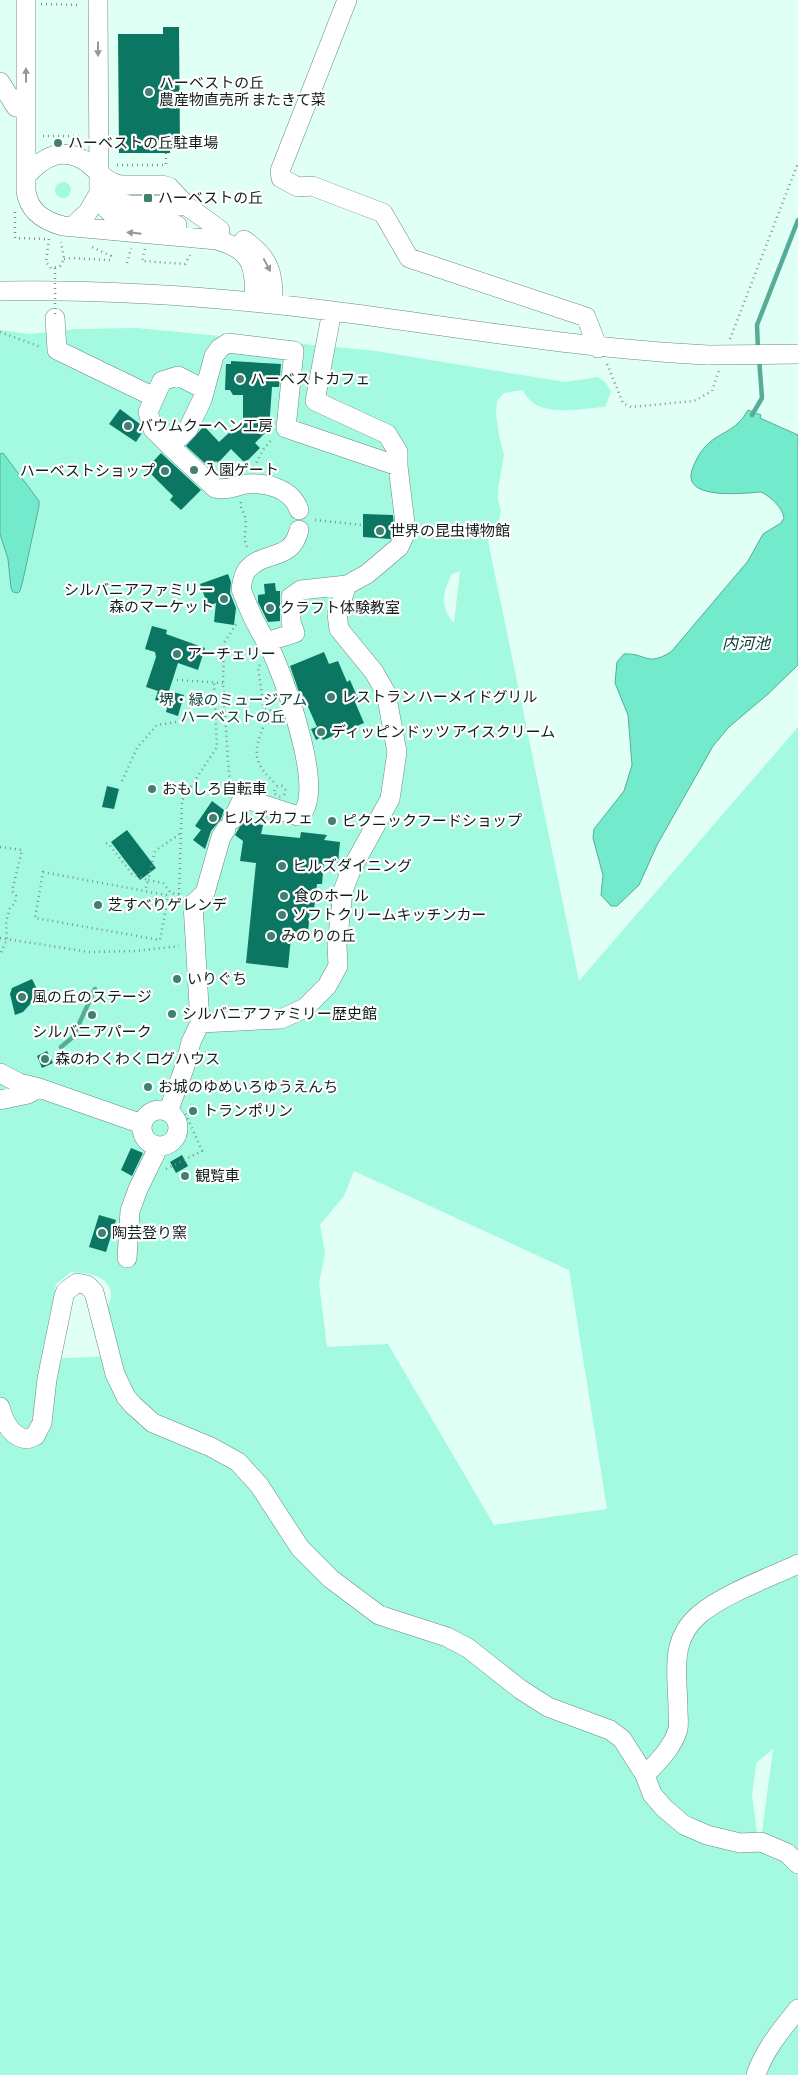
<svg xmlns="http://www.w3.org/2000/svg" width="798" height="2075" viewBox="0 0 798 2075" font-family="'Asap Condensed','Noto Sans JP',sans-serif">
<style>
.green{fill:#a4f9e1;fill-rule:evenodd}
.water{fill:#74eacc;stroke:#56ad97}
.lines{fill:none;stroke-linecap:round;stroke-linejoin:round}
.stream{stroke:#56ad97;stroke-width:4.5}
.building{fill:#0b7661}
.minor-casing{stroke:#688a80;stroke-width:20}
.path{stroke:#7e948d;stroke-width:2.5;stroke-dasharray:1 4;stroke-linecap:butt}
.minor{stroke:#fff;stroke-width:19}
.minor-bridge-casing{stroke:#688a80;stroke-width:20;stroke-linecap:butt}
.path-bridge{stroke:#7e948d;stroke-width:2.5;stroke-dasharray:1 4;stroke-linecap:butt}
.minor-bridge{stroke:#fff;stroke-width:19}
.oneway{fill:#949a98}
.poi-dot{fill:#3f8070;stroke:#fff;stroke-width:2}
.labels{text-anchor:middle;stroke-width:4.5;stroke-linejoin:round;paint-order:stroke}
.poi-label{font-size:15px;fill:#111f1b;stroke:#fff;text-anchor:start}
.park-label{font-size:15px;fill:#11463a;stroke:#fff}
.water-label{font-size:16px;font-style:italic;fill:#013a2f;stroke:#fff}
</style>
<rect width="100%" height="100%" fill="#e0fff5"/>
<path class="green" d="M55 190a8 8 0 1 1 16 0a8 8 0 1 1-16 0Z
M 137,328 L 376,351 L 565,382 L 598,377 L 606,383 L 611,392 L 605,407 C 580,408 536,420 523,390 L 504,393 L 497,401 L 496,414 L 499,436 L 504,455 L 498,489 L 498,500 L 501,510 L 499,520 L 488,541 L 579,981 L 798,727 L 798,2075 L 0,2075 L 0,330 L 30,334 L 77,329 ZM 460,571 L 454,623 C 440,607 442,593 452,574 ZM 354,1171 L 569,1270 L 607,1509 L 494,1525 L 388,1344 L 327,1347 L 319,1283 L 325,1253 L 320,1225 L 344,1196 ZM 71,1272 C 87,1273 113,1275 111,1298 C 110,1302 107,1306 107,1310 C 106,1321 114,1344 116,1356 L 43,1359 L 56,1284 ZM 773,1749 L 760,1847 L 759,1847 L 752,1796 L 756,1763 Z"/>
<path class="water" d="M 748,410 L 761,415 L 760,418 L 798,435 L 798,665 L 768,694 L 729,727 L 713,746 L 657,845 L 639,885 L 617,906 L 611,906 L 601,895 L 603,875 L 593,838 L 594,829 L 624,791 L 632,765 L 628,715 L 615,683 L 617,662 L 624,654 C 647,653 646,667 671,652 L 748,561 L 763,534 L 781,523 L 784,518 C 783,508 770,496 761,492 C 745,493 682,501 692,470 C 695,462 699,453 705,447 C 714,436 730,432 739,422 C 743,419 745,414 748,410 Z
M 3,453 L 39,501 L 39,506 L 23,580 L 20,591 L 18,593 L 13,592 L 11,588 L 8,559 L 0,534 L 0,454 Z"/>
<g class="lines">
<path class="stream" d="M 758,351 L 757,325 L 798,220
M 752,415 L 762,398 L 759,358
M 61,1047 L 73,1037 L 95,989"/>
</g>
<path class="building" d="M 163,27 L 179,27 L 180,149 L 170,149 L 170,153 L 119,153 L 118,34 L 163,34 Z
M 231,361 L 281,364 L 279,387 L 272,387 L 269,429 L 255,443 L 260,448 L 245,463 L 231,449 L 218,463 L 216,461 L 209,467 L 186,446 L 204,426 L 219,442 L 243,420 L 243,395 L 233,395 L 230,390 L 225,390 L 226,364 L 231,364 Z
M 120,409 L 140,424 L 142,433 L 136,442 L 109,424 Z
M 161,453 L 201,490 L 181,510 L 170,500 L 173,496 L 146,469 Z
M 363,514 L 393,515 L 394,530 L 391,539 L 363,537 Z
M 228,574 L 231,582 L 230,593 L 236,608 L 234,625 L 214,622 L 216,603 L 208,606 L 200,584 Z
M 275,583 L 276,591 L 280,591 L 280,621 L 268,622 L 258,602 L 258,595 L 265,594 L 264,584 Z
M 152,626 L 167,630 L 166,634 L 205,648 L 198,670 L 178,663 L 169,691 L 184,695 L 178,716 L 166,712 L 168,704 L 155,700 L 158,691 L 146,687 L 156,657 L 155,652 L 145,649 Z
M 324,652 L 329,664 L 338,661 L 347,682 L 350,680 L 359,701 L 355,702 L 364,723 L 323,740 L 321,737 L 316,740 L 311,729 L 317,727 L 301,691 L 299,692 L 290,666 Z
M 107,786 L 119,789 L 114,809 L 102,807 Z
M 212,801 L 224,810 L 221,819 L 211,831 L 205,849 L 193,840 L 201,830 L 195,826 Z
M 246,816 L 256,824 L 263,825 L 261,834 L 300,838 L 301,832 L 327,835 L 324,840 L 340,842 L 338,863 L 324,861 L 322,884 L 317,884 L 314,909 L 310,908 L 308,933 L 299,932 L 298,937 L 291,937 L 288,968 L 246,963 L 256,863 L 240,861 L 243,841 L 235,835 Z
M 127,830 L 156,868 L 140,880 L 111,842 Z
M 32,979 L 36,987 L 33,1001 L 23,1012 L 15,1015 L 10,994 L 12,988 Z
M 47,1051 L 53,1063 L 42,1068 L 37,1056 Z
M 131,1148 L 143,1153 L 132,1176 L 121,1170 Z
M 182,1155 L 188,1166 L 176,1173 L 170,1162 Z
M 99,1215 L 116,1220 L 106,1252 L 89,1247 Z"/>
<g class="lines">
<defs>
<path id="minor" d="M 26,0 L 26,191 C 29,212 44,221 63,226 L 217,240 C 253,250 256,268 254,302
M 98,0 L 99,193 L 105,207 L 112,214 L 177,225
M 347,0 L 280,171 L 281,178 L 298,187 L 312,186 L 383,213 L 409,258 L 586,317 L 598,348
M 0,82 L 16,107 L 26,108
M 26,176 C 43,157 63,145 88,163 C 98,172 107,182 120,185 L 162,185 L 169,187 L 187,206 L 220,230
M 99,193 L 116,202 L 130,205 L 187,206
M 73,226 L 88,212 L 99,193
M 244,240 C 270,258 274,274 273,304
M 0,291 C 111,289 222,297 332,311 C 458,327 582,349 708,355
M 55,318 L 57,350 L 154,397
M 204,389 L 178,376 L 162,381 L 148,412 L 153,429 L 170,446 L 188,429 L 202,400 L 214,356 L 220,348 L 228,343 L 294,351 L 286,428 L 398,466
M 170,446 L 215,488 C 226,491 235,486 246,484 C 267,482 292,489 299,510
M 266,642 L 295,633 L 291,622 L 291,597 L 301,590 L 347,585 L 367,574 L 399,547 L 406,532 L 398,466 L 398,452 L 387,434 L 315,401 L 332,311
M 232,820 L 243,798 L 298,816 C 329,800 285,683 274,657 C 270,647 263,638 258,627 C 251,615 246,602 241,589 C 242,583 243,575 247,570 C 263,550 292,562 299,530
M 200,1023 L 281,1019 L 305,1008 L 327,986 L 338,966 L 337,945 L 343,891 L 351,870 L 390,799 L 397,752 L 386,693 L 374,672 L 339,629 L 337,614 L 347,585
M 0,1073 L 19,1083 L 39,1088 L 142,1124
M 0,1100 L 28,1094 L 39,1088
M142 1128a18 18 0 1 1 36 0a18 18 0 1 1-36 0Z
M 168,1112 L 184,1069 L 191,1042 L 200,1023 L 193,904 L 205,893 L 221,837 L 226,829
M 127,1258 L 130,1211 L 138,1189 L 159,1146
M 0,1407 C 4,1422 11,1437 27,1439 L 35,1436 L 42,1423 L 47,1379 L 64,1296 L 66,1291 L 77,1283 L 87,1285 L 94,1292 L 115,1374 L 126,1397 L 133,1405 L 153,1423 L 211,1447 L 238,1462 L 259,1485 L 300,1548 L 331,1579 L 379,1615 L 447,1637 L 468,1648 L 520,1689 L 548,1707 L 610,1730 L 622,1739 L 629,1750 L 645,1775 L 652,1794 L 664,1808 L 684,1825 L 707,1835 L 740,1843 L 761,1842 L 787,1853 L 798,1864
M 645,1775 C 658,1762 673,1747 678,1729 C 679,1723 678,1716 678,1710 C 678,1676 668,1640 700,1614 C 724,1594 768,1578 798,1564
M 756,2075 C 764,2050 782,2029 798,2009"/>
</defs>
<use href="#minor" class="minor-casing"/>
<path class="path" d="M 41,4 L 81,5
M 43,136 L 82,136
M 117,165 L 166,165 L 166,153
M 15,212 L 15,238 L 46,239
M 49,239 L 46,262 L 51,268 L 60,266 L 64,259 L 61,242
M 145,249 L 142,261 L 185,264 L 190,255
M 64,259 L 72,258 L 110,260 L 111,256 L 90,246
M 127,263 L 131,248
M 0,332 L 41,347
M 730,339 L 798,163
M 607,364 L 623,403 L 631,407 L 694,401 L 712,391 L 719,370
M 254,467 L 263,450 L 273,438
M 241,502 C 240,509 243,510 245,517 C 248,528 241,538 248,548
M 315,520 L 363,525
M 260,665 L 258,668 L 264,708
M 177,680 L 223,683
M259 716a7 7 0 1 1 14 0a7 7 0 1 1-14 0Z
M 265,723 C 252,753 253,763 277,785
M 122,781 L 137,748 L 157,725 L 216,716
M274.5 791a5.5 5.5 0 1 1 11 0a5.5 5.5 0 1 1-11 0Z
M 233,786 L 229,775 L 228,761 L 223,683 L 224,643 L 237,623
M 106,843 L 109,844 L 132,874 L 148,880 L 145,891
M 0,847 L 22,850 L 12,891 L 16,896 L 15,903 L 10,908 L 6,922 L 7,939 L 0,955
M 43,872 L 166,895 L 168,897 L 160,940 L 35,918 Z
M 179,894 L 182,800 L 217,747 L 214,683
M 179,895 L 171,893 L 163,883 L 148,880 L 155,851 L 181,833
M 0,938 L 89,952 L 136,951 L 179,946
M 166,1169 L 202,1151 L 185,1112"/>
<use href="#minor" class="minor"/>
<defs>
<path id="minor-bridge" d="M 708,355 L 798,354"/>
</defs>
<use href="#minor-bridge" class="minor-bridge-casing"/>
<path class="path-bridge" d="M 55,268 L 55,318"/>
<use href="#minor-bridge" class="minor-bridge"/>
</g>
<defs><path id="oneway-solid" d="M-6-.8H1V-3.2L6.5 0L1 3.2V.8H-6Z" transform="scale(1.25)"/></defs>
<g class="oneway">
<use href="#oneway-solid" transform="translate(98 49) rotate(90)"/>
<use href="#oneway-solid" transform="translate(26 75) rotate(-90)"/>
<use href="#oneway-solid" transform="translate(134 233) rotate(-174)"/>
<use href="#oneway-solid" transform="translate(267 265) rotate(62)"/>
</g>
<g class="poi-dot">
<circle cx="149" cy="92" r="5"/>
<circle cx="58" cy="143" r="5"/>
<rect x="143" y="193" width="10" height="10" rx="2.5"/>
<circle cx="240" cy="379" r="5"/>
<circle cx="128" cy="426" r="5"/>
<circle cx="194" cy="470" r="5"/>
<circle cx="165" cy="471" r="5"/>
<circle cx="380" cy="531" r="5"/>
<circle cx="224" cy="599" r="5"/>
<circle cx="270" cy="608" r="5"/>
<circle cx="177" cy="654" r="5"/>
<circle cx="331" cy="697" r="5"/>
<circle cx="321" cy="732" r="5"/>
<circle cx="152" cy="789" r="5"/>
<circle cx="213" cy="818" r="5"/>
<circle cx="332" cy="821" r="5"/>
<circle cx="282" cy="866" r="5"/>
<circle cx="284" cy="896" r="5"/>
<circle cx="98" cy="905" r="5"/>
<circle cx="282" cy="915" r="5"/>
<circle cx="271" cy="936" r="5"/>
<circle cx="177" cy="979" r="5"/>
<circle cx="22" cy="997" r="5"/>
<circle cx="172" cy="1014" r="5"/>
<circle cx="92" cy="1015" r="5"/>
<circle cx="45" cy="1059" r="5"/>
<circle cx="148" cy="1087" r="5"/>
<circle cx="193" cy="1111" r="5"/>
<circle cx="185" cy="1176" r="5"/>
<circle cx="102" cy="1233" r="5"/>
</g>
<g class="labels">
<g class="poi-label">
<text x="159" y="88">ハーベストの丘<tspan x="159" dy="17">農産物直売所 またきて菜</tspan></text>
<text x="68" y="148">ハーベストの丘駐車場</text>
<text x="158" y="203">ハーベストの丘</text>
<text x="250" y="384">ハーベストカフェ</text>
<text x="138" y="431">バウムクーヘン工房</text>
<text x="204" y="475">入園ゲート</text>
<text x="155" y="476" text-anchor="end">ハーベストショップ</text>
<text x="390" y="536">世界の昆虫博物館</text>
<text x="214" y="595" text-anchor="end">シルバニアファミリー<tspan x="214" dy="17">森のマーケット</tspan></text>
<text x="280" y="613">クラフト体験教室</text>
<text x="187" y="659">アーチェリー</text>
<text x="341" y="702">レストラン ハーメイドグリル</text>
<text x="331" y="737">ディッピンドッツ アイスクリーム</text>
<text x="162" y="794">おもしろ自転車</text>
<text x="223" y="823">ヒルズカフェ</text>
<text x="342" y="826">ピクニックフードショップ</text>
<text x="292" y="871">ヒルズダイニング</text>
<text x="294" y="901">食のホール</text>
<text x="108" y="910">芝すべりゲレンデ</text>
<text x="292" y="920">ソフトクリームキッチンカー</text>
<text x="281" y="941">みのりの丘</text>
<text x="187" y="984">いりぐち</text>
<text x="32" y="1002">風の丘のステージ</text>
<text x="182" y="1019">シルバニアファミリー歴史館</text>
<text x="92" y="1037" text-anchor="middle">シルバニアパーク</text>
<text x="55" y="1064">森のわくわくログハウス</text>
<text x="158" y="1092">お城のゆめいろゆうえんち</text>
<text x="203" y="1116">トランポリン</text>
<text x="195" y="1181">観覧車</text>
<text x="112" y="1238">陶芸登り窯</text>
</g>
<g class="park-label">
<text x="233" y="705">堺・緑のミュージアム<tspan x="233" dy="17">ハーベストの丘</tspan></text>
</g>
<g class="water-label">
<text x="746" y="649">内河池</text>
</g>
</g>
</svg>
